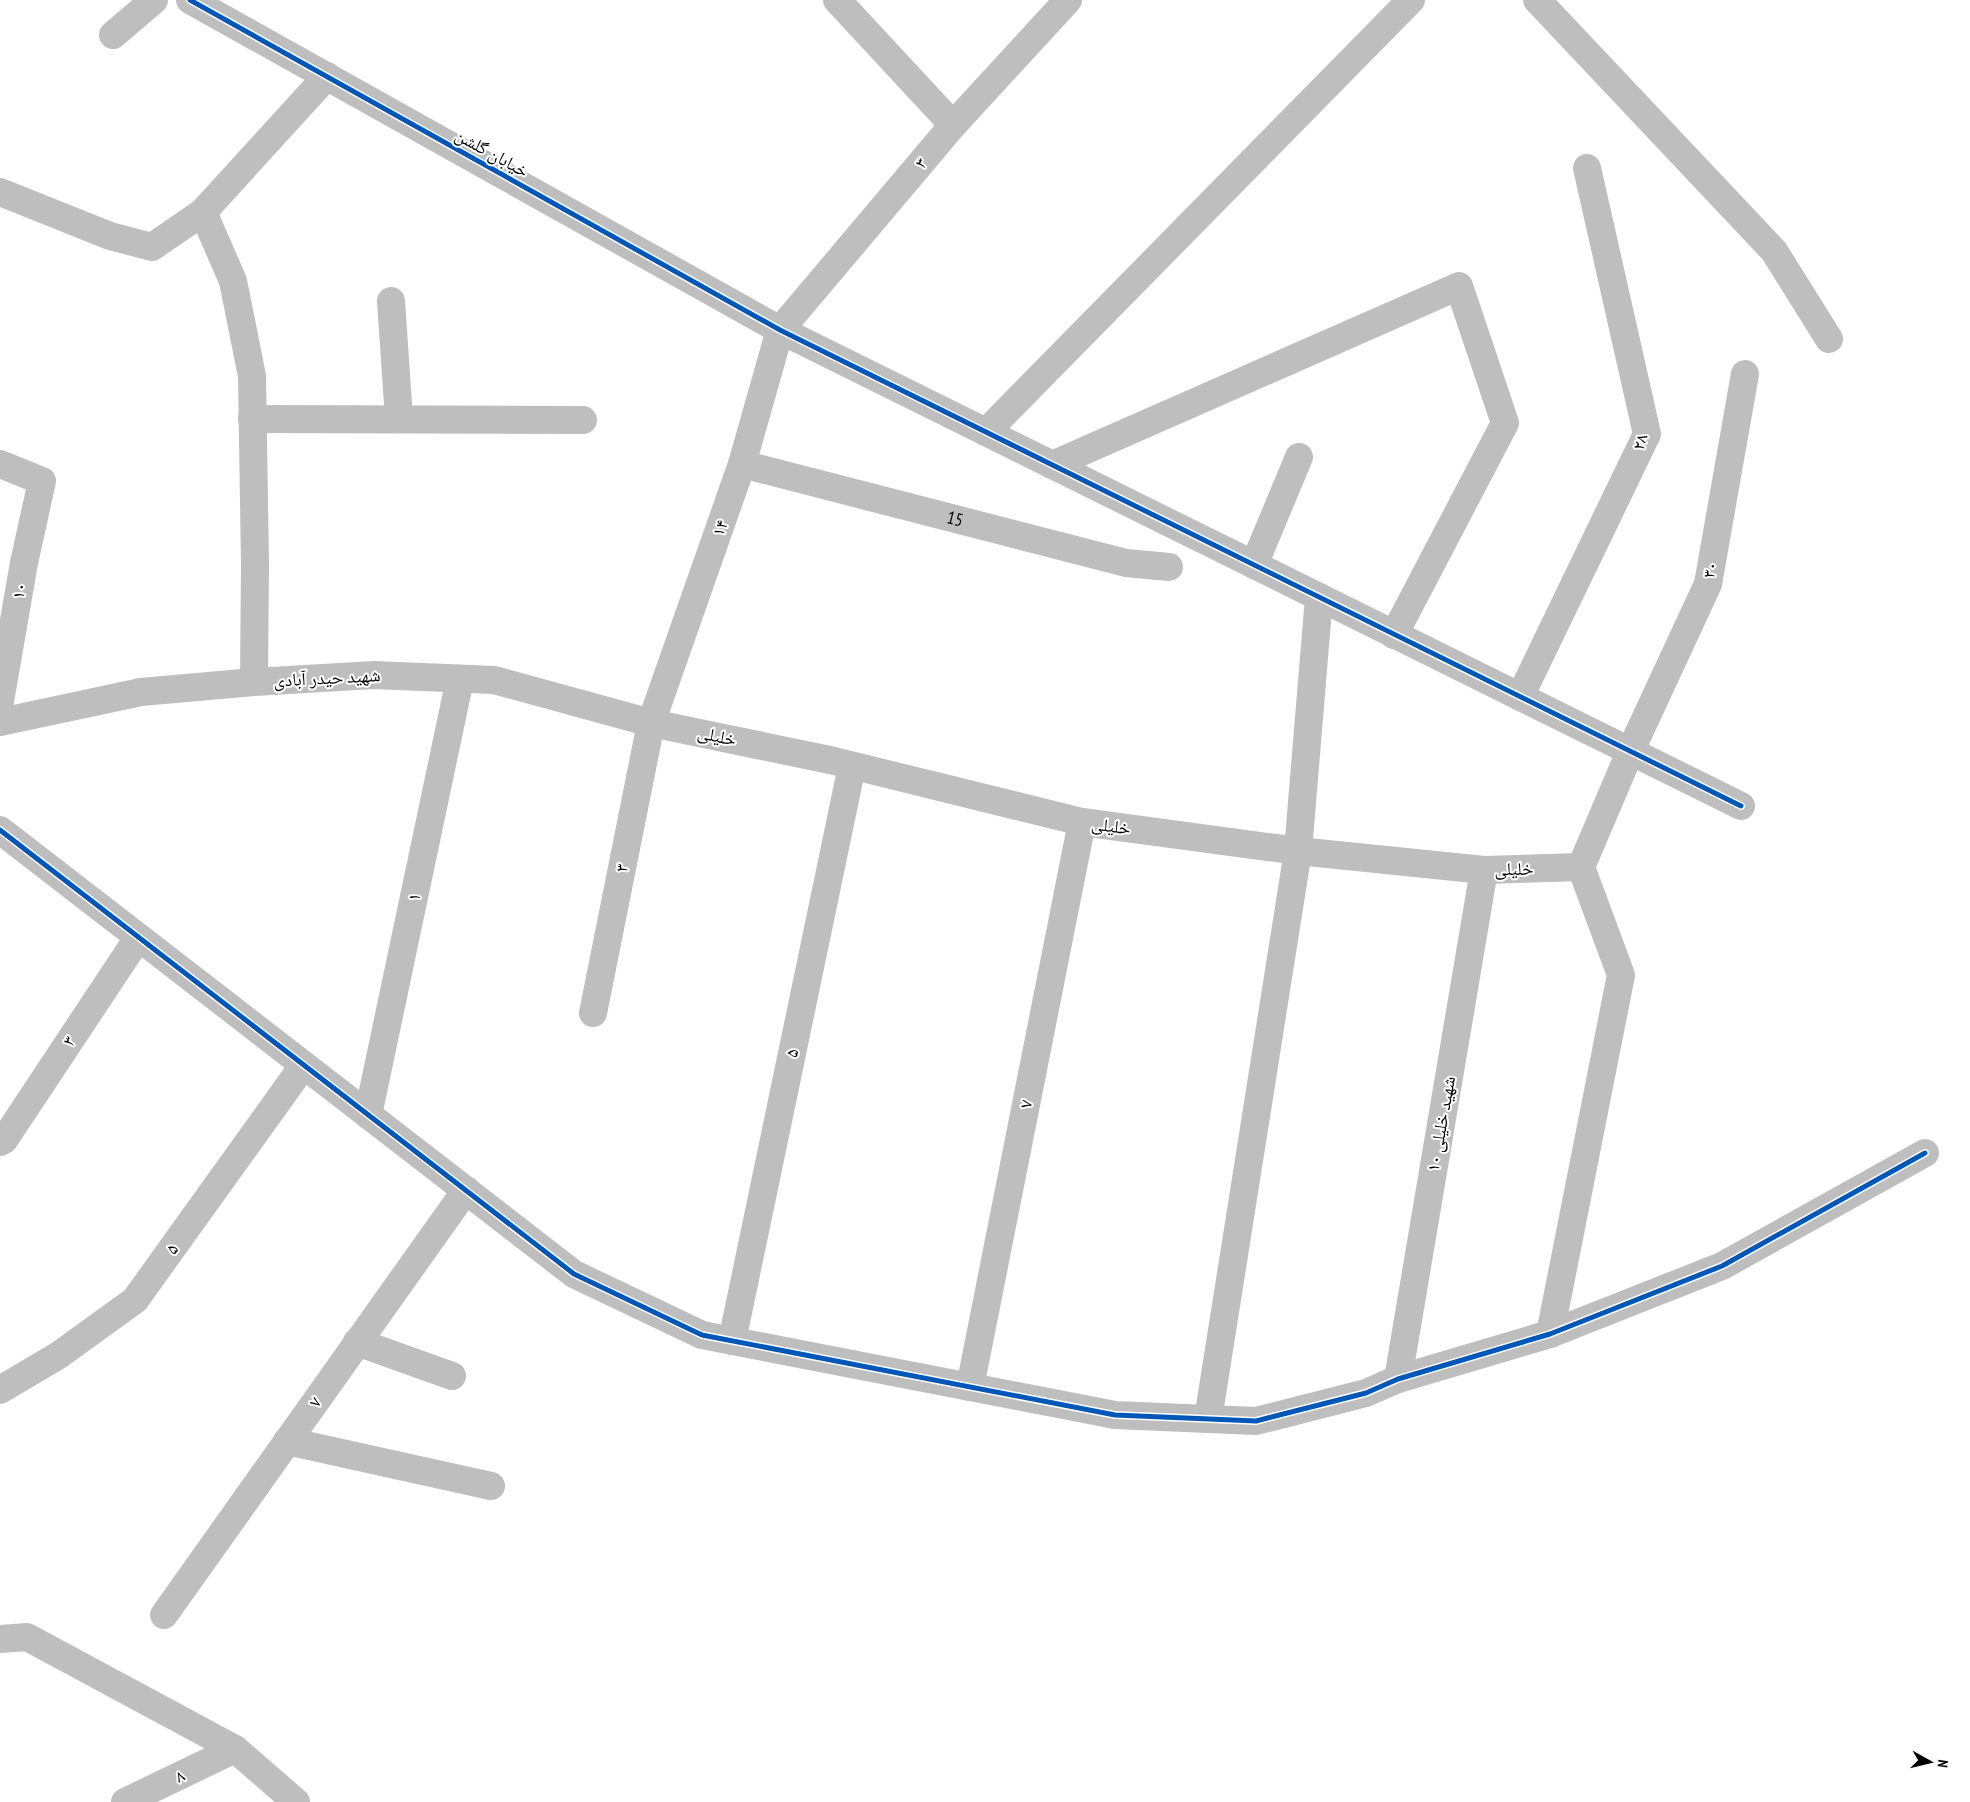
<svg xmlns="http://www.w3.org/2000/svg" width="1970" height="1802" viewBox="0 0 1970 1802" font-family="'PT Sans Narrow','Noto Naskh Arabic',sans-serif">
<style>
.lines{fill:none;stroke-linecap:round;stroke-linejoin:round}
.minor{stroke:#bebebe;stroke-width:28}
.cycleway-casing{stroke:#fff;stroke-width:8}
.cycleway{stroke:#0057b8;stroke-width:5}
.labels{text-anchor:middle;stroke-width:4;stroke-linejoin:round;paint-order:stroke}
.street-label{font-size:18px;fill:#000;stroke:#fff}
</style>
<rect width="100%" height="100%" fill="#fff"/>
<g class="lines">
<g class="minor">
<path d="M 190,0 L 780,330 L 1741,806"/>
<path d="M 837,0 L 953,125"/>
<path d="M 1537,0 L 1774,251 L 1829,339"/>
<path d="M 113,35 L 154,0"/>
<path d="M 0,192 L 110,236 L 152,247 L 203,212 L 327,76"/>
<path d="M 203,212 L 233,281 L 252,376 L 255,564 L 254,682"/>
<path d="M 391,301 L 399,419"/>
<path d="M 252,419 L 583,420"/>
<path d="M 986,432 L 1411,0"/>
<path d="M 0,464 L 42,481 L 24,563 L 0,701"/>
<path id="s1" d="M 742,464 L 1126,563 L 1169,567"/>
<path d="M 1052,465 L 1459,286 L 1505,423 L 1394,635"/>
<path d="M 1254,565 L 1299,457"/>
<path d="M 1520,697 L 1647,434 L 1587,168"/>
<path d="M 0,722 L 141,692 L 254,682 L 374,675 L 494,680 L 651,723 L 830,760 L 1082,822 L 1298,851 L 1484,870 L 1581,867"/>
<path d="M 0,830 L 574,1274 L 702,1335 L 1115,1415 L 1256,1421 L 1366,1393 L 1398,1379 L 1550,1334 L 1722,1266 L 1925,1153"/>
<path d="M 593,1013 L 651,723 L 742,464 L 780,330 L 953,125 L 1068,0"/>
<path d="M 368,1115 L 460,679"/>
<path d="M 0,1142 L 4,1140 L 138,938"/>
<path d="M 1550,1334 L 1621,975 L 1581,867 L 1630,752 L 1708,584 L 1745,374"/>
<path d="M 732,1341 L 852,766"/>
<path d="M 357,1342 L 452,1376"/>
<path d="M 1398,1379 L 1484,870"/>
<path d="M 970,1387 L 1082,822"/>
<path d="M 0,1390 L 59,1355 L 135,1300 L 303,1066"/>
<path d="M 1208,1419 L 1298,851 L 1319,597"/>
<path d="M 287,1441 L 491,1486"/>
<path d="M 164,1615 L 466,1190"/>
<path d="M 0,1639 L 27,1637 L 235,1749 L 296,1802"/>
<path d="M 125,1802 L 235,1749"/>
</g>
<defs>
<path id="cycleway" d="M 190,0 L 780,330 L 1741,806
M 0,830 L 574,1274 L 702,1335 L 1115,1415 L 1256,1421 L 1366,1393 L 1398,1379 L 1550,1334 L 1722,1266 L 1925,1153"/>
</defs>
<use href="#cycleway" class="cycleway-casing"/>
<use href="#cycleway" class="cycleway"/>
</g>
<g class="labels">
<g class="street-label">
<text transform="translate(492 153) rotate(29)" y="6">خیابان گلشن</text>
<text transform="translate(921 163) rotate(-50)" y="6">۳</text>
<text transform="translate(1640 442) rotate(-73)" y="6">۲۸</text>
<text dy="6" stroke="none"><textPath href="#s1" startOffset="220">15</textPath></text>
<text transform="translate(720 528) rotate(-71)" y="6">۱۴</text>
<text transform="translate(1710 570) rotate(-79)" y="6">۳۰</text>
<text transform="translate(19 591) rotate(-80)" y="6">۱۰</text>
<text transform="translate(327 678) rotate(-3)" y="6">شهید حیدر آبادی</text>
<text transform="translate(717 736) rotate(12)" y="6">خلیلی</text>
<text transform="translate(1111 826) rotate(8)" y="6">خلیلی</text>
<text transform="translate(622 868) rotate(-79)" y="6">۳</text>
<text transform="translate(1514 869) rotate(-1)" y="6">خلیلی</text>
<text transform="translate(414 897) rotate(-78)" y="6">۱</text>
<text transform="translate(69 1041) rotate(-56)" y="6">۳</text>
<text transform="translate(792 1053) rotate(-78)" y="6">۵</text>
<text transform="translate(1026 1104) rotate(-79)" y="6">۷</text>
<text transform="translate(1441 1124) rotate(-80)" y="6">شهید خلیلی ۱۰</text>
<text transform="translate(172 1249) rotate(-54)" y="6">۵</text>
<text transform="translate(315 1402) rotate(-54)" y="6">۷</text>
<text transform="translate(180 1776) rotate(-26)" y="6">۸</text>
</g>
</g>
<g transform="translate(1930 1762) rotate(98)" stroke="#ffffff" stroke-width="4" paint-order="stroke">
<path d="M0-4L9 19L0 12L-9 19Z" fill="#000000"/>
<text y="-8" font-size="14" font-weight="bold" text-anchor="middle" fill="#000000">N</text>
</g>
</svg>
